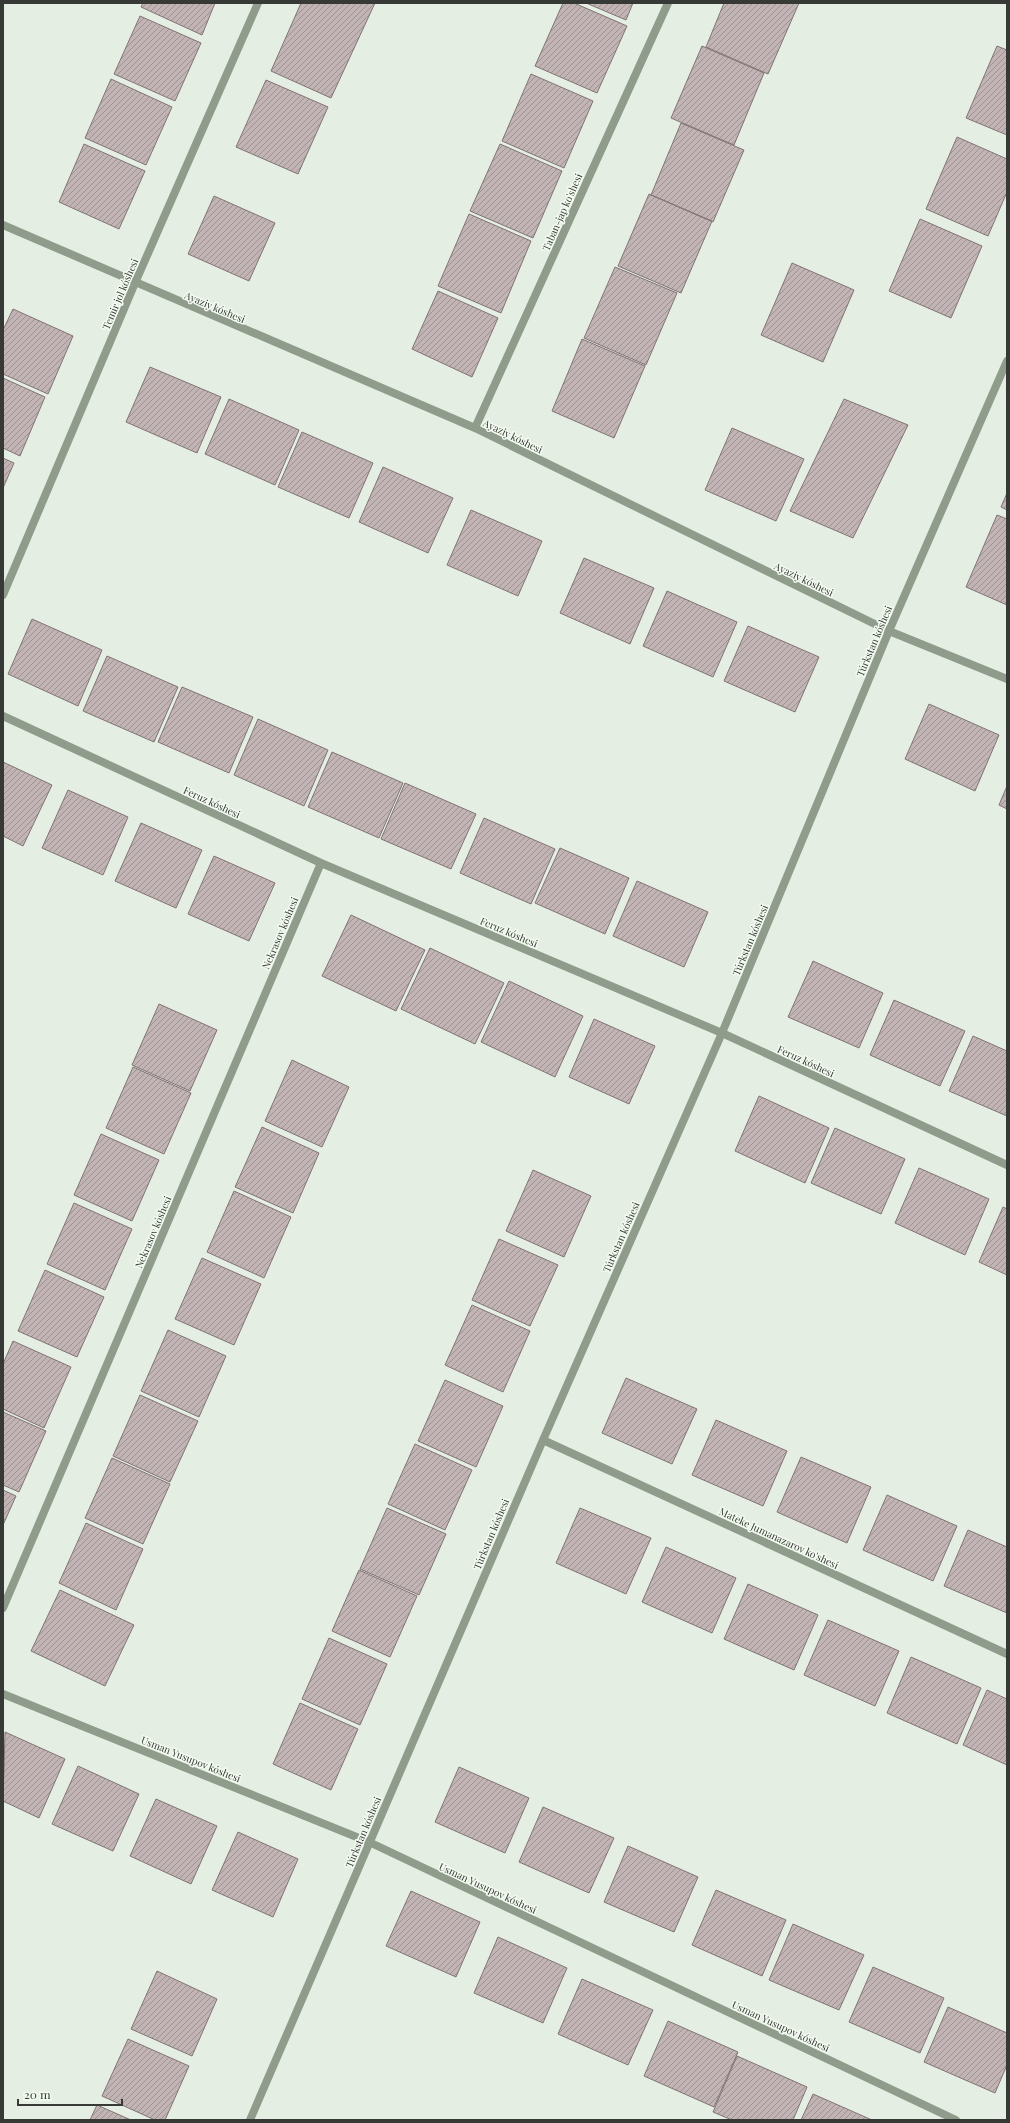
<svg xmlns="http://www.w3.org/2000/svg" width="1010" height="2123" viewBox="0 0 1010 2123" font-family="'Playfair Display',serif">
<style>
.building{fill:url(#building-hatch);stroke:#817474}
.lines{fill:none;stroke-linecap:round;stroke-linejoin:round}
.minor{stroke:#8f9c8c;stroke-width:8}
.labels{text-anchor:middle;stroke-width:3;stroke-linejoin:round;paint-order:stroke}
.street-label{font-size:10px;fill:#363935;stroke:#f3fbf1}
</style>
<defs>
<pattern id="building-hatch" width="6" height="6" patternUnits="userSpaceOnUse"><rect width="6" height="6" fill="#c2b3b4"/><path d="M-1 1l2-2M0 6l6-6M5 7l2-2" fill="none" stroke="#9e9393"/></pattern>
</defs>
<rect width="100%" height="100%" fill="#e5eee3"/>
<path class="building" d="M 143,3 L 215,3 L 202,35 L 141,7 Z
M 301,3 L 375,3 L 331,98 L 271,71 Z
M 563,3 L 574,3 L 627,26 L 597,93 L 535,66 Z
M 586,3 L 633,3 L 626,20 Z
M 724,3 L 799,3 L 768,74 L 706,47 Z
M 140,16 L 201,43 L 175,101 L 114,74 Z
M 702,46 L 764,73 L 734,145 L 671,118 Z
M 997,46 L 1007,50 L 1007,135 L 966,118 Z
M 531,74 L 593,101 L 564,168 L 502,141 Z
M 111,79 L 172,107 L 146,165 L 85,138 Z
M 266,80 L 328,107 L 298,174 L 236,147 Z
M 681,123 L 744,150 L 713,222 L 651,195 Z
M 957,137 L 1007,159 L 1007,192 L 988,236 L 926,209 Z
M 84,144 L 145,171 L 119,229 L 59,202 Z
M 500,144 L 562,171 L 533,238 L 470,211 Z
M 649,194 L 712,221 L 681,293 L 618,266 Z
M 214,196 L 275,223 L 249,281 L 188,254 Z
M 469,214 L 531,241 L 501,313 L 438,286 Z
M 920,219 L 982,246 L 951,318 L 889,291 Z
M 792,263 L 854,290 L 823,362 L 761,335 Z
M 615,267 L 677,293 L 646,365 L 584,338 Z
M 438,291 L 498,318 L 472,377 L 412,349 Z
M 13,309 L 73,336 L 48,394 L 3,374 L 3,330 Z
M 582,339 L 645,366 L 614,438 L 552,411 Z
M 150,367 L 221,397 L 197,453 L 126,422 Z
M 3,378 L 45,397 L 20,456 L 3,448 Z
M 229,399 L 299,430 L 275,485 L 205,454 Z
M 844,399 L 908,425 L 853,538 L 790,511 Z
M 732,428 L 804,459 L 776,521 L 705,490 Z
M 302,432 L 373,463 L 349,518 L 278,487 Z
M 3,458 L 14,463 L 3,488 Z
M 383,467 L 453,498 L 428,553 L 359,522 Z
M 1007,493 L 1007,510 L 1001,507 Z
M 471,510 L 542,541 L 518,596 L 447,565 Z
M 997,515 L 1007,519 L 1007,605 L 966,587 Z
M 584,558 L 654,588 L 630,644 L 560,613 Z
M 667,591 L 737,622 L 713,677 L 643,646 Z
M 32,619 L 102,650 L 78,706 L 8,674 Z
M 748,626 L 819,657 L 795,712 L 724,681 Z
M 107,656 L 178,687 L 154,742 L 83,711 Z
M 182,687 L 253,717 L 229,773 L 158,742 Z
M 929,704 L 999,735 L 975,791 L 905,759 Z
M 258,719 L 328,750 L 304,806 L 234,775 Z
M 332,752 L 403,783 L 379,838 L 308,807 Z
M 3,762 L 52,785 L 23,846 L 3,836 Z
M 405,783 L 476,814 L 451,869 L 381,839 Z
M 1007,786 L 1007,809 L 999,805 Z
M 68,790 L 128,817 L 103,875 L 42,848 Z
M 484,818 L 555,849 L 531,904 L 460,873 Z
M 141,823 L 202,850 L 176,908 L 115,881 Z
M 560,848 L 629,878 L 605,934 L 535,903 Z
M 214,856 L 275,883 L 249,941 L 188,914 Z
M 637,881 L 708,912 L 684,967 L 613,936 Z
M 351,915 L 425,950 L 396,1011 L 322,976 Z
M 430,948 L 504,983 L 475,1044 L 401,1009 Z
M 813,961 L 883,993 L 859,1048 L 788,1017 Z
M 509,981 L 583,1016 L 555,1077 L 481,1042 Z
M 894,1000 L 965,1031 L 940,1086 L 870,1055 Z
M 159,1004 L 217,1030 L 190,1091 L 132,1065 Z
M 594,1019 L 655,1046 L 629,1104 L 569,1077 Z
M 973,1036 L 1007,1051 L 1007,1116 L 949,1091 Z
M 292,1060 L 349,1087 L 322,1147 L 265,1121 Z
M 133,1067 L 191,1093 L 164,1154 L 106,1128 Z
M 759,1096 L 829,1128 L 805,1183 L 735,1151 Z
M 262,1127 L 319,1153 L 293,1213 L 235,1187 Z
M 835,1128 L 905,1159 L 881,1214 L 811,1183 Z
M 101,1134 L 159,1160 L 132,1221 L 74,1195 Z
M 919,1168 L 989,1199 L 965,1255 L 895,1223 Z
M 533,1170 L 591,1196 L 564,1257 L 506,1231 Z
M 234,1191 L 291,1217 L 264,1278 L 207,1252 Z
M 74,1203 L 132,1229 L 105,1290 L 47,1264 Z
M 1003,1207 L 1007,1209 L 1007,1275 L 979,1262 Z
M 499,1239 L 558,1265 L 530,1326 L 472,1300 Z
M 202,1258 L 261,1284 L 234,1345 L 175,1319 Z
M 45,1270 L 104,1297 L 77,1357 L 18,1331 Z
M 472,1305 L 530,1331 L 503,1392 L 445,1365 Z
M 168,1330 L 226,1356 L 199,1417 L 141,1391 Z
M 13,1341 L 71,1367 L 44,1428 L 3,1409 L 3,1364 Z
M 626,1378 L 697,1409 L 672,1464 L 602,1433 Z
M 445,1380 L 503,1406 L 476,1467 L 418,1441 Z
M 140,1395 L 198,1421 L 170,1482 L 113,1456 Z
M 3,1412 L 46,1431 L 19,1492 L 3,1485 Z
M 716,1420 L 787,1451 L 763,1506 L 692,1475 Z
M 415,1444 L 472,1470 L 445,1530 L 388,1504 Z
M 801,1457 L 871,1487 L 847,1543 L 777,1512 Z
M 112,1458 L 170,1484 L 143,1544 L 85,1518 Z
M 3,1490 L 16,1496 L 3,1525 Z
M 887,1495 L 957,1526 L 933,1581 L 863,1550 Z
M 387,1508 L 446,1534 L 419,1595 L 360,1569 Z
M 580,1508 L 651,1538 L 626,1594 L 556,1563 Z
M 86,1523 L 143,1549 L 116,1610 L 59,1583 Z
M 968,1530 L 1007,1547 L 1007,1613 L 944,1586 Z
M 666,1547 L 736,1578 L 712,1633 L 642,1602 Z
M 359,1570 L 417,1596 L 390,1657 L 332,1631 Z
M 748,1584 L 818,1615 L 794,1670 L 724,1639 Z
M 60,1590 L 134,1625 L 105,1686 L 31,1651 Z
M 828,1620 L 899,1651 L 875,1706 L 804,1675 Z
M 329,1638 L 387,1664 L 360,1725 L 302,1699 Z
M 911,1657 L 981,1688 L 957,1744 L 887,1713 Z
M 987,1690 L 1007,1699 L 1007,1765 L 963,1745 Z
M 300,1703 L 358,1729 L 331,1790 L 273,1764 Z
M 5,1732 L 65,1759 L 39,1818 L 3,1801 Z
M 78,1766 L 139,1794 L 113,1851 L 52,1824 Z
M 459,1767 L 529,1798 L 505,1853 L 435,1822 Z
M 156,1799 L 217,1826 L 191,1884 L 130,1856 Z
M 543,1807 L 614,1838 L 589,1893 L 519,1862 Z
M 238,1832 L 298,1859 L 273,1917 L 212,1890 Z
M 628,1846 L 698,1877 L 674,1932 L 604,1902 Z
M 716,1890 L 786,1920 L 762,1976 L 692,1945 Z
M 411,1891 L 480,1922 L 456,1977 L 386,1946 Z
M 793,1924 L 864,1955 L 839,2010 L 769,1980 Z
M 498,1937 L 567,1968 L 543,2023 L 474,1993 Z
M 873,1967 L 944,1998 L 920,2053 L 849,2022 Z
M 157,1971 L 217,1999 L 192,2056 L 131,2029 Z
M 582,1979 L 653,2010 L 628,2065 L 558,2034 Z
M 948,2007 L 1007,2033 L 1007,2065 L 995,2093 L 924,2062 Z
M 668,2021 L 738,2052 L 714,2107 L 644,2076 Z
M 128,2039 L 189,2066 L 165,2120 L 155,2120 L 102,2096 Z
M 737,2056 L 807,2087 L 793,2120 L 732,2120 L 713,2112 Z
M 813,2094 L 872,2120 L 801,2120 Z
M 97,2105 L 131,2120 L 90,2120 Z"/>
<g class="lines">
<path class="minor" d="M 3,225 L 475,428 L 889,631 L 1007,679
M 475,428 L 668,3
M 3,595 L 135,283 L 258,3
M 3,716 L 321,863 L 722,1033 L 1007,1165
M 543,1440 L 1007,1654
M 3,1608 L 321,863
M 3,1694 L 369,1842 L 956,2120
M 250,2120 L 543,1440 L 722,1033 L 889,631 L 1007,361"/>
</g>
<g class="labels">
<g class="street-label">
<text transform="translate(562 212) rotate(-66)" y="4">Taban-jap ko'shesi</text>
<text transform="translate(120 294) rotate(-67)" y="4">Temir jol kóshesi</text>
<text transform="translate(215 307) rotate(23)" y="4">Ayaziy kóshesi</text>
<text transform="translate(513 436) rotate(26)" y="4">Ayaziy kóshesi</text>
<text transform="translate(804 579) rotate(26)" y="4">Ayaziy kóshesi</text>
<text transform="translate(874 641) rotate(-67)" y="4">Túrkstan kóshesi</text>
<text transform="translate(212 802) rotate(25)" y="4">Feruz kóshesi</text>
<text transform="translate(509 932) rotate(23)" y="4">Feruz kóshesi</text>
<text transform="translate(280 933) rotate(-67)" y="4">Nekrasov kóshesi</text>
<text transform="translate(750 940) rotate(-67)" y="4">Túrkstan kóshesi</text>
<text transform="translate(806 1061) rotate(25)" y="4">Feruz kóshesi</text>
<text transform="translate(153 1232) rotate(-67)" y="4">Nekrasov kóshesi</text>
<text transform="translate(621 1237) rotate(-66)" y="4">Túrkstan kóshesi</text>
<text transform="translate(491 1534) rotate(-67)" y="4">Túrkstan kóshesi</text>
<text transform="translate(779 1538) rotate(25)" y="4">Mateke Jumanazarov ko'shesi</text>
<text transform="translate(191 1759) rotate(22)" y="4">Usman Yusupov kóshesi</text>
<text transform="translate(363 1832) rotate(-67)" y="4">Túrkstan kóshesi</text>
<text transform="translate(488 1888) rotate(25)" y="4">Usman Yusupov kóshesi</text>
<text transform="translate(781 2026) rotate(25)" y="4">Usman Yusupov kóshesi</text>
</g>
</g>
<rect width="1010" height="2123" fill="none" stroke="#363935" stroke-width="8"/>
<path d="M18 2099v6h104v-6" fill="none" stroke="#363935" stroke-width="2"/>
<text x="24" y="2099" font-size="12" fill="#363935" stroke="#f3fbf1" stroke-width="3" paint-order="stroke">20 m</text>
</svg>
